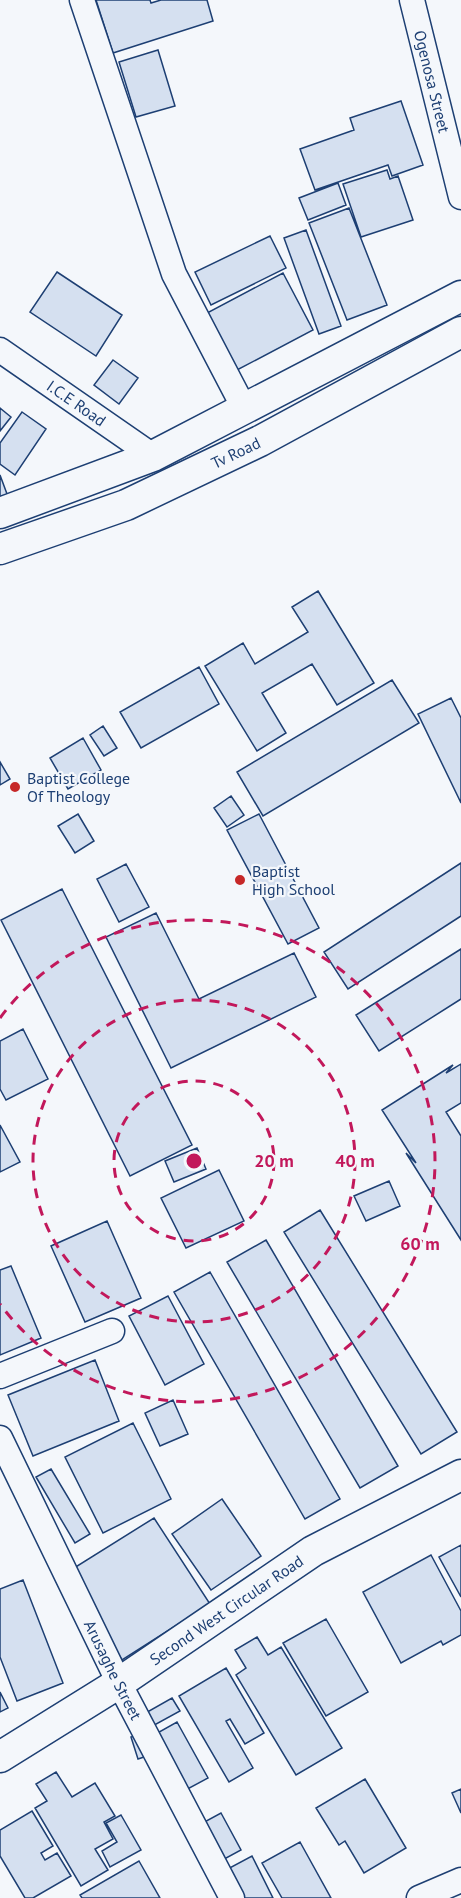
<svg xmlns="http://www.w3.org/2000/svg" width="461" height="1898" viewBox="0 0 461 1898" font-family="'PT Sans',sans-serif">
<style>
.building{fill:#d5e0f0;stroke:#1d3f73;stroke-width:1.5}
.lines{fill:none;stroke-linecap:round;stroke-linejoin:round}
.minor-casing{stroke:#1d3f73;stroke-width:27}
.tertiary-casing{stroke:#1d3f73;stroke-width:33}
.minor{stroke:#f4f7fb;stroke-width:24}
.tertiary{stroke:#f4f7fb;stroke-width:30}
.ring{fill:none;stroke:#c2185b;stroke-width:3;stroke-dasharray:10 8}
.poi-dot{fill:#c62828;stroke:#f4f7fb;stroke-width:2}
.labels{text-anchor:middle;stroke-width:4.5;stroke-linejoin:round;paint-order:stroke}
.street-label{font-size:16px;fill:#1d3f73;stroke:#f4f7fb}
.poi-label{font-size:16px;fill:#1d3f73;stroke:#f4f7fb;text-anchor:start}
.centre{fill:#c2185b;stroke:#f4f7fb;stroke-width:3}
.ring-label{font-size:18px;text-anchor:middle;font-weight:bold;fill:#c2185b;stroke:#f4f7fb;stroke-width:4.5;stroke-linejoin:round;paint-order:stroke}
</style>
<rect width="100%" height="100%" fill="#f4f7fb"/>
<path class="building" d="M 96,0 L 150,0 L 151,3 L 161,0 L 207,0 L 213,21 L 113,53 Z
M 158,50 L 175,106 L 136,117 L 119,62 Z
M 401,101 L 423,165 L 392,176 L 388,165 L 315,190 L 300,149 L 354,130 L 350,118 Z
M 387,170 L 390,179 L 398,176 L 413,220 L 361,237 L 343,184 Z
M 338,183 L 346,205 L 308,220 L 299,198 Z
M 349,208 L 387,305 L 347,320 L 309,223 Z
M 306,230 L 341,326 L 319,334 L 284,238 Z
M 270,236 L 286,268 L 211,305 L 195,272 Z
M 57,272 L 122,315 L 96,356 L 30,312 Z
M 283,273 L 313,330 L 237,370 L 207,313 Z
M 113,360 L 138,378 L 119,404 L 94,385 Z
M 0,408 L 11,417 L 0,431 Z
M 22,412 L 46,429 L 15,475 L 0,464 L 0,443 Z
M 0,475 L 10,502 L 0,506 Z
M 318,591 L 374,683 L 337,705 L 312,664 L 262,693 L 286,733 L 257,751 L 205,666 L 243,643 L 255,664 L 308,632 L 292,607 Z
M 199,667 L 219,704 L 141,748 L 120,712 Z
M 392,680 L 419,723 L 263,816 L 237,772 Z
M 451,698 L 461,718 L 461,803 L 418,714 Z
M 103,726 L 117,748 L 104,756 L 90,735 Z
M 83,738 L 101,770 L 68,789 L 50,758 Z
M 0,762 L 10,779 L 0,785 Z
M 231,796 L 244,815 L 227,827 L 214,808 Z
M 78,814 L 94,841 L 75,853 L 58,826 Z
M 259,814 L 319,928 L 288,944 L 227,830 Z
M 461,863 L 461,916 L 348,989 L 324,952 Z
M 126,864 L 149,907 L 119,922 L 97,879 Z
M 62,889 L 192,1145 L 130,1176 L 1,920 Z
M 156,913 L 199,999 L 294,953 L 316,997 L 171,1068 L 106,937 Z
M 461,949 L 461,999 L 379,1051 L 356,1015 Z
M 23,1029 L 48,1079 L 6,1100 L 0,1089 L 0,1041 Z
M 461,1064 L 461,1103 L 446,1112 L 461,1136 L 461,1240 L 406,1153 L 416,1163 L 382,1110 L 453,1065 L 446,1073 Z
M 0,1125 L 20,1162 L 0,1172 Z
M 197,1148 L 206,1169 L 174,1182 L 165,1161 Z
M 219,1170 L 244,1221 L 186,1248 L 161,1198 Z
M 389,1181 L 400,1206 L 366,1221 L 354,1196 Z
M 320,1210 L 457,1432 L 421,1454 L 284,1232 Z
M 107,1221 L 141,1298 L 85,1322 L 51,1246 Z
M 266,1240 L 398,1466 L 360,1488 L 227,1262 Z
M 11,1266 L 41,1338 L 0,1355 L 0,1270 Z
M 210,1272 L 340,1499 L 305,1519 L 174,1292 Z
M 168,1296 L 204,1364 L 165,1385 L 129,1316 Z
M 95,1360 L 119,1421 L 33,1456 L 8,1395 Z
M 173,1400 L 188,1434 L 160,1446 L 145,1413 Z
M 133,1423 L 171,1499 L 103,1533 L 65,1457 Z
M 51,1469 L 90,1534 L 75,1543 L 36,1477 Z
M 222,1499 L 261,1556 L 211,1590 L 172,1534 Z
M 154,1518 L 210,1604 L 122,1660 L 66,1573 Z
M 461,1545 L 461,1597 L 439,1557 Z
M 431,1555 L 461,1611 L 461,1635 L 443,1645 L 441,1641 L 401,1663 L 363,1592 Z
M 23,1580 L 63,1683 L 17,1701 L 0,1657 L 0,1589 Z
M 326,1619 L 368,1692 L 326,1716 L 283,1643 Z
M 257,1637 L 268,1655 L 281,1647 L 342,1748 L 296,1775 L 236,1675 L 246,1668 L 235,1650 Z
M 226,1668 L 264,1733 L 245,1744 L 230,1719 L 226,1721 L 253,1768 L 229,1782 L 179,1696 Z
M 0,1692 L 8,1708 L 0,1712 Z
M 172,1698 L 180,1711 L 149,1728 L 142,1715 Z
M 177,1722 L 208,1778 L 182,1792 L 152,1736 Z
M 143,1734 L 150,1755 L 138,1759 L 131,1737 Z
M 56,1772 L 72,1797 L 95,1783 L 115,1816 L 104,1822 L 113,1839 L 95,1849 L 108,1870 L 81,1886 L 35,1808 L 47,1801 L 36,1784 Z
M 365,1779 L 406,1848 L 364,1873 L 345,1841 L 339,1845 L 316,1808 Z
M 461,1789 L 461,1813 L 452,1793 Z
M 32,1811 L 53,1846 L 41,1853 L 45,1860 L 57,1853 L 71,1876 L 33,1898 L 25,1898 L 0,1856 L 0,1830 Z
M 221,1813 L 241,1850 L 217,1863 L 197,1826 Z
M 121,1815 L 141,1850 L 110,1867 L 102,1851 L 117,1842 L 106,1823 Z
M 300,1842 L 331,1898 L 282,1898 L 262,1863 Z
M 252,1856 L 273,1898 L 235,1898 L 222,1872 Z
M 139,1861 L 160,1898 L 82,1898 L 80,1895 Z"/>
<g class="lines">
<defs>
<g id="minor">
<path d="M 82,0 L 174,274 L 245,410"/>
<path id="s1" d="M 412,0 L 461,197"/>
<path id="s2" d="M 0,350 L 153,456"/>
<path d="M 0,1376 L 112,1331"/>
<path id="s3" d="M 0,1438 L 119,1683 L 232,1898"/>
<path d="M 419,1898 L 461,1880"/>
</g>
<g id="tertiary">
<path d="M 0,513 L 153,456 L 461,296"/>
<path id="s4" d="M 0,549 L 126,505 L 260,441 L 461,332"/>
<path id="s5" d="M 0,1757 L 119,1683 L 313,1551 L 461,1475"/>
</g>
</defs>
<use href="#minor" class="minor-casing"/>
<use href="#tertiary" class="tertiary-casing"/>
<use href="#minor" class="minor"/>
<use href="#tertiary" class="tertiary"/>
</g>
<g class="ring">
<circle cx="194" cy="1161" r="80"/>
<circle cx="194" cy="1161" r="161"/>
<path d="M0 1018A241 241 0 1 1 0 1304"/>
</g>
<g class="poi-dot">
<circle cx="15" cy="787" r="6"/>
<circle cx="240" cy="880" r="6"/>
</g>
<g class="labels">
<g class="street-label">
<text dy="6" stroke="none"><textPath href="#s1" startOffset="84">Ogenosa Street</textPath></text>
<text dy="6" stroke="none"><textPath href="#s2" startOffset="93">I.C.E Road</textPath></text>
<text dy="6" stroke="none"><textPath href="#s4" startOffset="255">Tv Road</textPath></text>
<text dy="6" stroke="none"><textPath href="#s5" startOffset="270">Second West Circular Road</textPath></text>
<text dy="6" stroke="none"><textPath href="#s3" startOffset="258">Arusaghe Street</textPath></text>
</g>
<g class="poi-label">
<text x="27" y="784">Baptist College<tspan x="27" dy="18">Of Theology</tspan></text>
<text x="252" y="877">Baptist<tspan x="252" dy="18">High School</tspan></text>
</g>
</g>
<circle cx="194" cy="1161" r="9" class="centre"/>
<g class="ring-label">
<text x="274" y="1167">20 m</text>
<text x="355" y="1167">40 m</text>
<text x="420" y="1250">60 m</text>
</g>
</svg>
